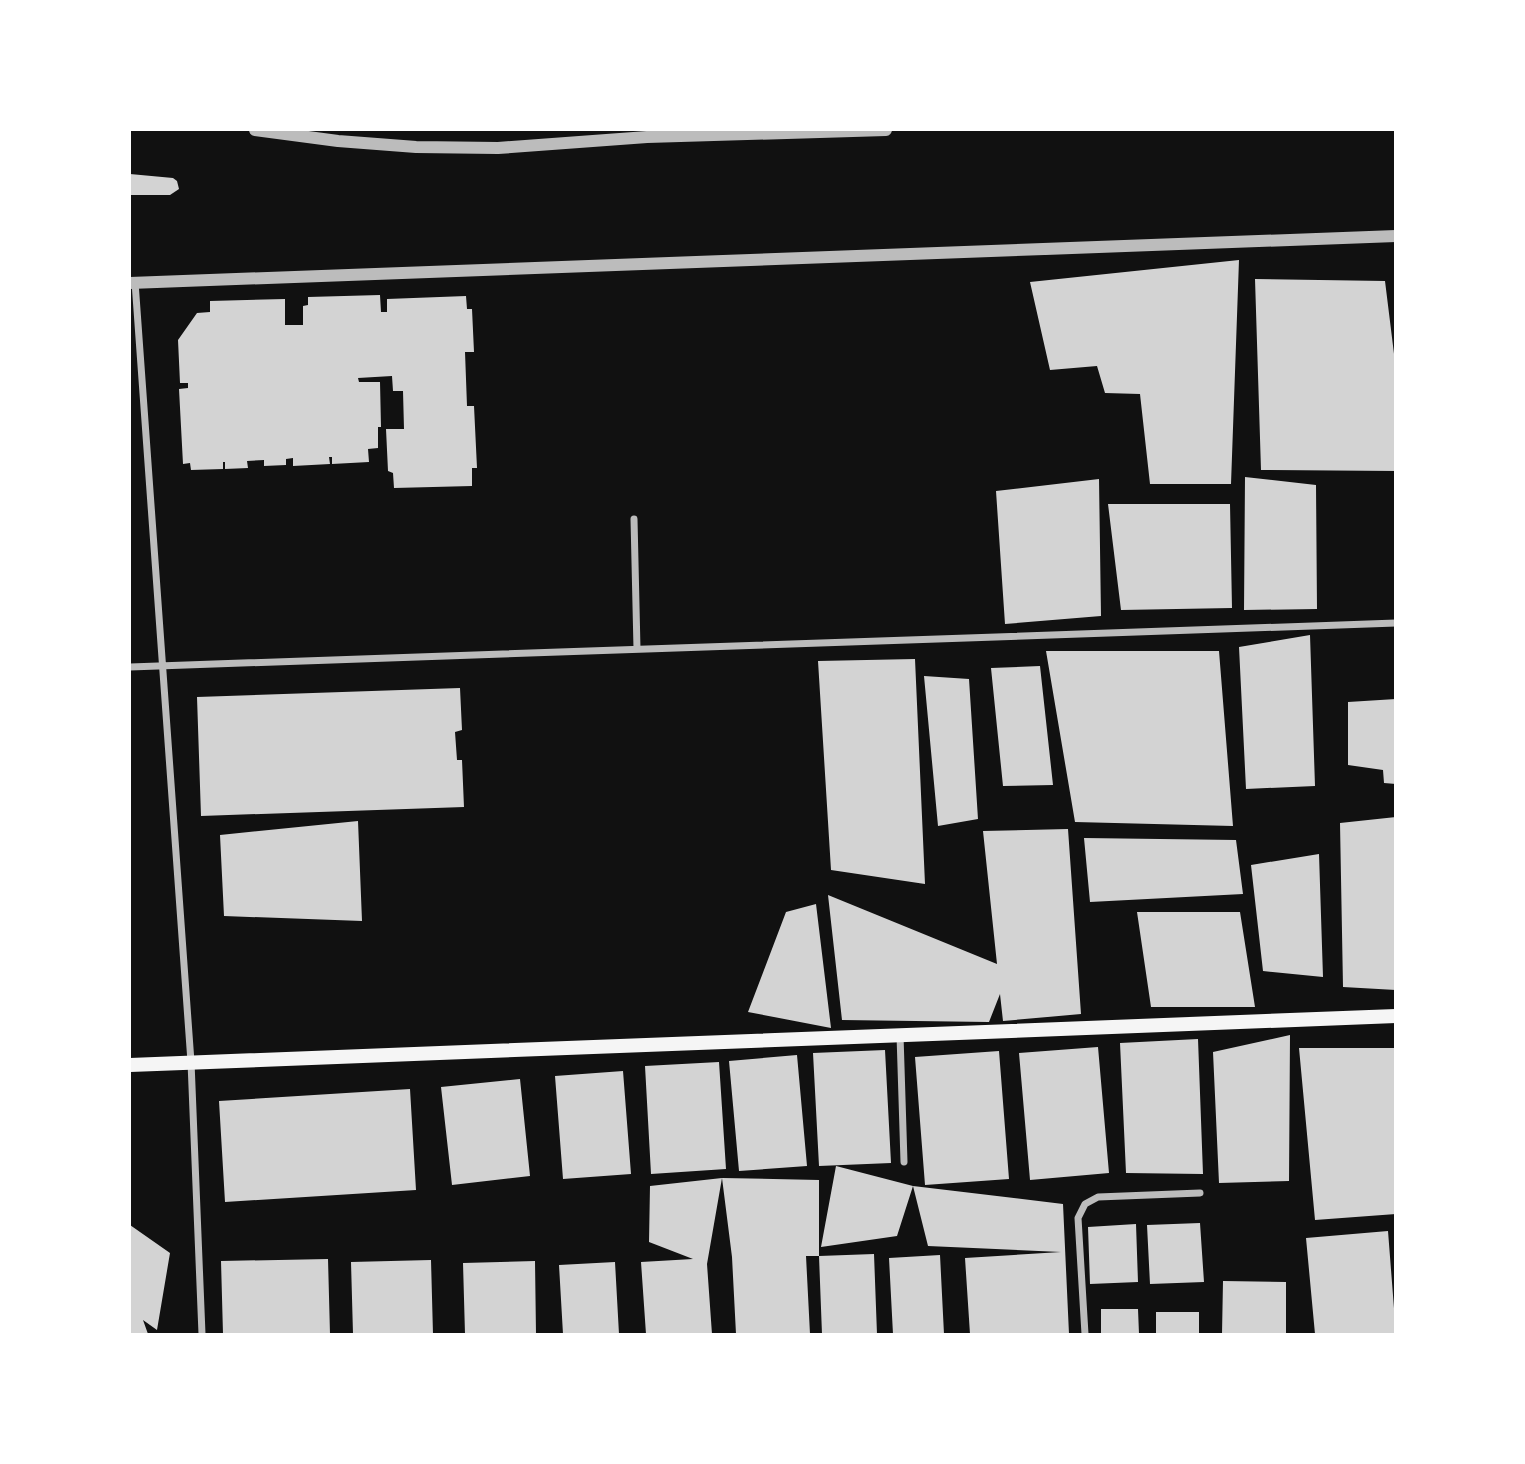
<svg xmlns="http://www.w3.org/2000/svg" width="1525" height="1464" viewBox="0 0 1525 1464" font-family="'Work Sans',sans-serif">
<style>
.building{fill:#d3d3d3}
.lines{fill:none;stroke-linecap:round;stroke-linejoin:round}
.minor{stroke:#bcbcbc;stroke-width:7}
.tertiary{stroke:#bcbcbc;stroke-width:12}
.secondary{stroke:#f5f5f5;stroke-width:14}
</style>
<rect width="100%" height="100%" fill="#111"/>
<path class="building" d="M 130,174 L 173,178 L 177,181 L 179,189 L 170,195 L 130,195 Z
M 1239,260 L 1231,484 L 1150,484 L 1140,394 L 1105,393 L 1097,366 L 1050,370 L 1030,282 Z
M 1255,279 L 1385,281 L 1396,370 L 1396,471 L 1261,470 Z
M 380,295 L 381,312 L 387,312 L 387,299 L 466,296 L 467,309 L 472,309 L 474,352 L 465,352 L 467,406 L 474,406 L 477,468 L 472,468 L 472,486 L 394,488 L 393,473 L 388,471 L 386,429 L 404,429 L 403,391 L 393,391 L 392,376 L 358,378 L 359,382 L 380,382 L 381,427 L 378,427 L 378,448 L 368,449 L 369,462 L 332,464 L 332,457 L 329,457 L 330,464 L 293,466 L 293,458 L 286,459 L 286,465 L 264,466 L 264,460 L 247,461 L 248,468 L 225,469 L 225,462 L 223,462 L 223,469 L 191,470 L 190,463 L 183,464 L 179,389 L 188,388 L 188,383 L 180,383 L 178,340 L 197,313 L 210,312 L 210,301 L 285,299 L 285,325 L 303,325 L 303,306 L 308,305 L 308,297 Z
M 1245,477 L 1316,485 L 1317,609 L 1244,610 Z
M 1099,479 L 1101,616 L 1005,624 L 996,491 Z
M 1108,504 L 1230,504 L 1232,608 L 1121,610 Z
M 1310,635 L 1315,786 L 1246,789 L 1239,647 Z
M 1046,651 L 1219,651 L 1233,826 L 1075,822 Z
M 915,659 L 925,884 L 831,870 L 818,661 Z
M 1040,666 L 1053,785 L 1003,786 L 991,668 Z
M 924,676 L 969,679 L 978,819 L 938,826 Z
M 460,688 L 462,730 L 455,732 L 457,760 L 462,760 L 464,807 L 201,816 L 197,697 Z
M 1396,699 L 1396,784 L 1384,783 L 1383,770 L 1348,765 L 1348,702 Z
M 1396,817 L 1396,990 L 1343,987 L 1340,823 Z
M 358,821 L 362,921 L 224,916 L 220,835 Z
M 1068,829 L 1081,1014 L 1003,1021 L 1000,994 L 989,1022 L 842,1020 L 828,895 L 997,964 L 983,831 Z
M 1084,838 L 1236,840 L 1243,894 L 1090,902 Z
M 1319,854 L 1323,977 L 1263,971 L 1251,865 Z
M 816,904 L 831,1028 L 748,1012 L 786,912 Z
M 1137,912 L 1240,912 L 1255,1007 L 1151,1007 Z
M 1290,1035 L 1289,1181 L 1219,1183 L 1213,1052 Z
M 1198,1039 L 1203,1174 L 1126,1173 L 1120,1043 Z
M 1098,1047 L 1109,1173 L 1030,1180 L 1019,1053 Z
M 1299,1048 L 1396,1048 L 1396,1214 L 1315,1220 Z
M 885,1050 L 891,1163 L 819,1166 L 813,1053 Z
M 999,1051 L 1009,1179 L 925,1185 L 915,1057 Z
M 797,1055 L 807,1166 L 739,1171 L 729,1061 Z
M 719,1062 L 726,1169 L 651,1174 L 645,1066 Z
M 623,1071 L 631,1174 L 563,1179 L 555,1076 Z
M 520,1079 L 530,1176 L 452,1185 L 441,1087 Z
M 410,1089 L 416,1190 L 225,1202 L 219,1101 Z
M 836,1166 L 913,1186 L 897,1236 L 821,1247 Z
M 722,1178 L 707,1264 L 712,1334 L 646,1334 L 641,1262 L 693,1259 L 649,1242 L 650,1186 Z
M 722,1178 L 819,1180 L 819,1256 L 806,1256 L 810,1334 L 736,1334 L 732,1257 Z
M 913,1186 L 1063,1204 L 1069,1334 L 970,1334 L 965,1258 L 1061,1252 L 928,1246 Z
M 1200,1223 L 1204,1282 L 1150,1284 L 1147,1225 Z
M 1136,1224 L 1138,1282 L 1090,1284 L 1088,1227 Z
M 130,1225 L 170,1253 L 157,1330 L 143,1320 L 148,1334 L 130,1334 Z
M 1388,1231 L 1396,1334 L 1315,1334 L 1306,1238 Z
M 874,1254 L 877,1334 L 822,1334 L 819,1256 Z
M 940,1255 L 944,1334 L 893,1334 L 889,1258 Z
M 328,1259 L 330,1334 L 223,1334 L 221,1261 Z
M 431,1260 L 433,1334 L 353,1334 L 351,1262 Z
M 535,1261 L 536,1334 L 465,1334 L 463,1263 Z
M 615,1262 L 619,1334 L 563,1334 L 559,1265 Z
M 1223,1281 L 1286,1282 L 1286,1334 L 1222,1334 Z
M 1101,1309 L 1138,1309 L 1139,1334 L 1101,1334 Z
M 1156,1312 L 1199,1312 L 1199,1334 L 1156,1334 Z"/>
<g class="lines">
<path class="minor" d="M 135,282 L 191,1062 L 202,1334
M 634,519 L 637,649
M 130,667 L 1396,623
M 900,1035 L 904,1162
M 1085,1334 L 1078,1218 L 1085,1204 L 1098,1197 L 1200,1193"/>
<path class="tertiary" d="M 255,130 L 338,141 L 416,147 L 498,148 L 647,137 L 886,130
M 130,283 L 1396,236"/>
<path class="secondary" d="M 130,1065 L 1396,1016"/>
</g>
<rect width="1525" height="1464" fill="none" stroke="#ffffff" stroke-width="262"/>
</svg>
